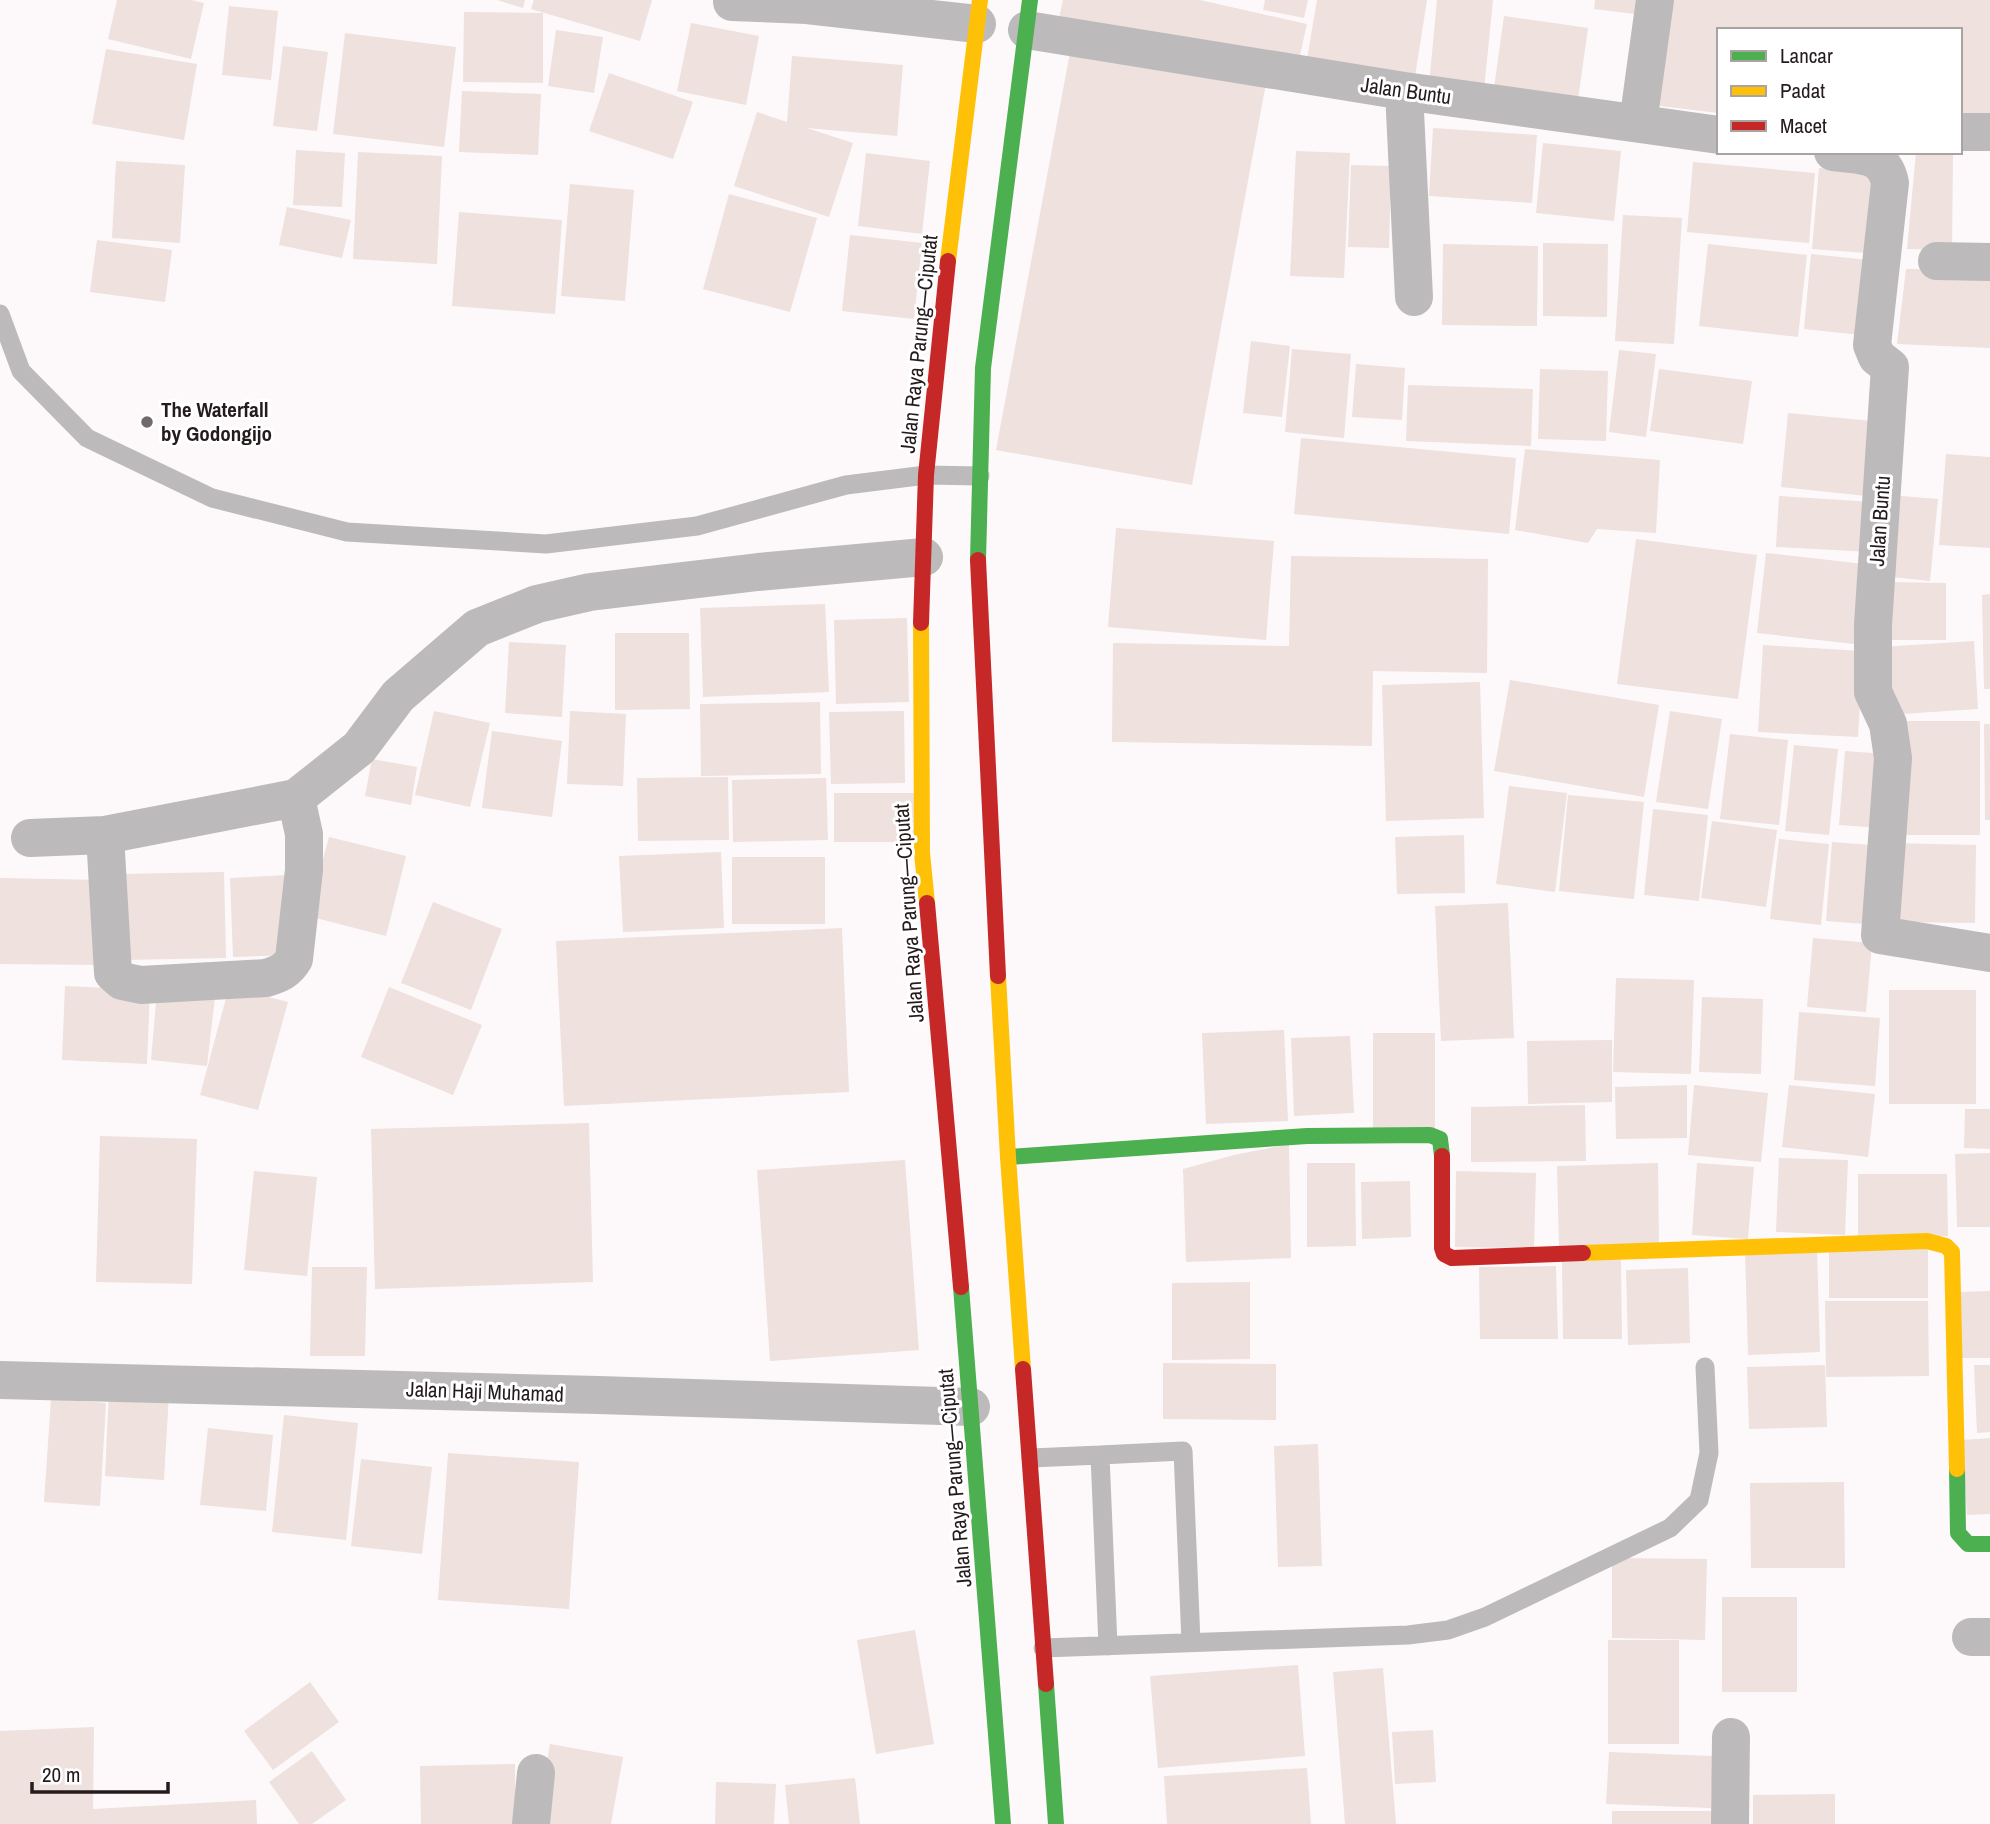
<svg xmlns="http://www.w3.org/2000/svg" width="1990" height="1824" viewBox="0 0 1990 1824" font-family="'Archivo Narrow',sans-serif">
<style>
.building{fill:#eee1de}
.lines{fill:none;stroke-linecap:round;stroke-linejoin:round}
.lane{stroke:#bdbabb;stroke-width:19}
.street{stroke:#bdbabb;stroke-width:38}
.fast{stroke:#4caf50;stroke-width:16}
.slow{stroke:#ffc107;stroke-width:16}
.jam{stroke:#c62828;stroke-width:16}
.poi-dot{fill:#71696a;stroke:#fff;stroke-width:2.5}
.labels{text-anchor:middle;stroke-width:6;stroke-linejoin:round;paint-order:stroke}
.street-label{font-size:21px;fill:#251b1c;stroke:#fff}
.poi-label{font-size:21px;font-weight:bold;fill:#251b1c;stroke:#fff;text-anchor:start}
</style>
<rect width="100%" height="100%" fill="#fdf9fa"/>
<path class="building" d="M 117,0 L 191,0 L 204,3 L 191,59 L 108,39 Z
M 497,0 L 525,0 L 523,8 Z
M 534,0 L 652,0 L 640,41 L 531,9 Z
M 1063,0 L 1200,0 L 1307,24 L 1296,73 L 1059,18 Z
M 1265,0 L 1308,0 L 1304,18 L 1263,10 Z
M 1317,0 L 1427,0 L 1414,83 L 1306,65 Z
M 1437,0 L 1493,0 L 1484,90 L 1429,85 Z
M 1595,0 L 1645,0 L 1643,15 L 1594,9 Z
M 1667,0 L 1990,0 L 1990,119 L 1960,118 L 1960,30 L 1719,30 L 1719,113 L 1652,105 Z
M 229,6 L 278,11 L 271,80 L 222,75 Z
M 464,12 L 543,13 L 543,83 L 463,82 Z
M 1504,16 L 1588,28 L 1577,107 L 1493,95 Z
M 691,23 L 759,36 L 746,105 L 677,91 Z
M 556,30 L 603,37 L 594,93 L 548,86 Z
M 345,33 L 456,47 L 444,147 L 333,134 Z
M 283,46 L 328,52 L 317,131 L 273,126 Z
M 1071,47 L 1266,83 L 1192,485 L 996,450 Z
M 106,49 L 197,64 L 184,140 L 92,124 Z
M 792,56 L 903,65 L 897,136 L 807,128 L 853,143 L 829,217 L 734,186 L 757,112 L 787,122 Z
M 609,73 L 693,102 L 673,159 L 589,131 Z
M 462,91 L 541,94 L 538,155 L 459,152 Z
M 1433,128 L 1537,135 L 1532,203 L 1429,196 Z
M 1543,143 L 1621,151 L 1614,221 L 1536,213 Z
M 296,150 L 345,153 L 342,207 L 293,205 Z
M 1296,151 L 1350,153 L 1344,278 L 1290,276 Z
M 358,152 L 442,156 L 437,264 L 353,259 Z
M 1916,152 L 1953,152 L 1952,250 L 1907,249 Z
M 866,153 L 930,161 L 922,234 L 858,226 Z
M 116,161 L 185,165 L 180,243 L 112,238 Z
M 1693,162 L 1815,173 L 1809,243 L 1687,232 Z
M 1351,165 L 1391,166 L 1389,248 L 1348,247 Z
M 1819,168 L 1873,173 L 1867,253 L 1812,249 Z
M 570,184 L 634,190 L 625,301 L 561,296 Z
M 729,194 L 817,218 L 790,312 L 703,289 Z
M 287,207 L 351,220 L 342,258 L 279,245 Z
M 459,212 L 562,220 L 555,314 L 452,306 Z
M 1623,215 L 1682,218 L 1674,344 L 1615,341 Z
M 850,235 L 922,243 L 914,319 L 842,311 Z
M 97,240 L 172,250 L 165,302 L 90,292 Z
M 1543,243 L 1608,244 L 1607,317 L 1543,316 Z
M 1443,244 L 1538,246 L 1537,326 L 1442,325 Z
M 1708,244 L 1807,255 L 1798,337 L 1699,326 Z
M 1811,254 L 1869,260 L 1861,335 L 1804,329 Z
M 1906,269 L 1990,270 L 1990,348 L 1897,344 Z
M 1251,341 L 1290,346 L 1282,417 L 1243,413 Z
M 1292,349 L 1351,354 L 1344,438 L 1285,432 Z
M 1619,350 L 1656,354 L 1646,437 L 1609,432 Z
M 1356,364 L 1405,368 L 1402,420 L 1352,417 Z
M 1540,369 L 1608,371 L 1606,441 L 1538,439 Z
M 1659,369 L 1752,381 L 1743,444 L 1650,431 Z
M 1408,385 L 1533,389 L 1531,446 L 1406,441 Z
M 1788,413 L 1883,422 L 1876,497 L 1781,487 Z
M 1301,438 L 1516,458 L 1509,534 L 1294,514 Z
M 1525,449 L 1660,460 L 1656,533 L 1597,529 L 1588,543 L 1515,530 Z
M 1946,454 L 1990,457 L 1990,548 L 1939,545 Z
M 1889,495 L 1938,499 L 1930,581 L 1882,576 Z
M 1779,496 L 1873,502 L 1870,552 L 1776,547 Z
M 1116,528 L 1274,541 L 1266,640 L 1108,627 Z
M 1636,539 L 1757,555 L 1738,699 L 1617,684 Z
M 1766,553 L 1864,564 L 1854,644 L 1757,633 Z
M 1291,556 L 1488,559 L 1487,673 L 1373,671 L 1372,746 L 1112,742 L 1113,643 L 1289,646 Z
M 1886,582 L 1946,583 L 1946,640 L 1886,640 Z
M 1990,594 L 1990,689 L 1984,689 L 1982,595 Z
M 825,604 L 829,692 L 703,697 L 700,608 Z
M 907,618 L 909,702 L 836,704 L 834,620 Z
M 615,633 L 689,633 L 690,709 L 615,710 Z
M 1974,641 L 1978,709 L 1886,715 L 1881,647 Z
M 509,642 L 566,645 L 562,717 L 505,713 Z
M 1763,645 L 1863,651 L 1858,737 L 1758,732 Z
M 1510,680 L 1659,705 L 1644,797 L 1494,771 Z
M 1480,682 L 1484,818 L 1386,821 L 1382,685 Z
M 820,702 L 821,774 L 701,776 L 700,704 Z
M 434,711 L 490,723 L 470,807 L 415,795 Z
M 570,711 L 626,714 L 623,786 L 567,784 Z
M 904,711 L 905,783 L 831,784 L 829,712 Z
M 1670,711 L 1722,719 L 1708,809 L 1656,802 Z
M 1901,721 L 1980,721 L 1980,835 L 1901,835 Z
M 1984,724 L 1990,724 L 1990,820 L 1985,820 Z
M 492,731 L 562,741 L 552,817 L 482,808 Z
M 1730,734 L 1788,740 L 1779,825 L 1720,819 Z
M 1794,745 L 1838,749 L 1829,835 L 1785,831 Z
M 1845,751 L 1886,754 L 1880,828 L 1839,825 Z
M 372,759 L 417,767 L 411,805 L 365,796 Z
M 728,777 L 729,840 L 638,841 L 637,778 Z
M 826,778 L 828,840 L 733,842 L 732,780 Z
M 1509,786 L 1567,793 L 1555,892 L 1496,884 Z
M 834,793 L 917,793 L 917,842 L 834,842 Z
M 1568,795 L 1644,802 L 1634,899 L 1559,891 Z
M 1653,809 L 1708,815 L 1699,901 L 1644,895 Z
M 1712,821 L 1777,830 L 1766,907 L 1701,898 Z
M 1464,835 L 1465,893 L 1397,894 L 1395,837 Z
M 329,837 L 406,856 L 386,936 L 308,916 Z
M 1779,839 L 1829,844 L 1821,925 L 1770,919 Z
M 1832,842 L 1885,846 L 1878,925 L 1826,921 Z
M 1889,843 L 1976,845 L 1975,923 L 1888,922 Z
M 721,852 L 724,928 L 623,932 L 619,856 Z
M 732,857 L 825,857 L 825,924 L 732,924 Z
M 224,872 L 226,958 L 122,960 L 120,874 Z
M 289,875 L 292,955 L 233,957 L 230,878 Z
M 0,878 L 102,880 L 101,965 L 0,964 Z
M 433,902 L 502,929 L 471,1010 L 401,983 Z
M 1508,903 L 1514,1038 L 1441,1041 L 1435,906 Z
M 842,928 L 849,1092 L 564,1106 L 556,941 Z
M 1813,938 L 1872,943 L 1866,1012 L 1807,1007 Z
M 1616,978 L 1694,980 L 1691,1074 L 1613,1072 Z
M 65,986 L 150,990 L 147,1064 L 62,1060 Z
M 229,987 L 288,1002 L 258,1110 L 200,1095 Z
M 389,987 L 482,1025 L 453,1095 L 361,1057 Z
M 1889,990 L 1976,990 L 1976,1104 L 1889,1104 Z
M 157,991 L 215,997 L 207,1066 L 151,1060 Z
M 1702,997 L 1763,999 L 1761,1074 L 1699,1072 Z
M 1799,1012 L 1880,1018 L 1875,1086 L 1794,1080 Z
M 1284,1030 L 1288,1121 L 1206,1124 L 1202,1033 Z
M 1373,1033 L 1435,1033 L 1435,1132 L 1373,1132 Z
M 1350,1036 L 1354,1113 L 1294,1116 L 1291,1038 Z
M 1612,1040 L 1612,1102 L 1528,1104 L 1527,1041 Z
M 1687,1085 L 1687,1138 L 1616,1139 L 1615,1087 Z
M 1694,1085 L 1768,1093 L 1761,1162 L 1688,1155 Z
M 1789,1085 L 1875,1094 L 1868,1157 L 1782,1147 Z
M 1585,1105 L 1586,1161 L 1471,1162 L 1471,1107 Z
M 1965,1109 L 1990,1109 L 1990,1149 L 1964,1148 Z
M 589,1123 L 593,1282 L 375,1289 L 371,1129 Z
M 100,1136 L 197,1139 L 192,1284 L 96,1282 Z
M 1289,1144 L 1291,1258 L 1186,1262 L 1183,1169 L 1234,1155 Z
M 1990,1153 L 1990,1227 L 1957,1227 L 1955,1154 Z
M 1779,1158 L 1848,1160 L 1845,1235 L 1776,1232 Z
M 905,1160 L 919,1350 L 770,1361 L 757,1170 Z
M 1307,1163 L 1355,1163 L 1356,1246 L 1307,1247 Z
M 1658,1163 L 1659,1247 L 1559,1248 L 1557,1166 Z
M 1697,1163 L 1754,1167 L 1748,1239 L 1692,1235 Z
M 254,1171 L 317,1177 L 307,1276 L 244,1270 Z
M 1456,1171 L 1536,1173 L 1534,1248 L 1455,1247 Z
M 1858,1174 L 1947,1174 L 1948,1236 L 1858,1236 Z
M 1410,1181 L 1411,1237 L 1362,1239 L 1361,1182 Z
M 1928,1246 L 1928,1298 L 1829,1298 L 1829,1247 Z
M 1817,1249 L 1820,1352 L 1748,1355 L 1745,1251 Z
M 1621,1260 L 1622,1339 L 1563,1339 L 1562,1261 Z
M 1556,1266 L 1558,1339 L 1480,1339 L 1479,1267 Z
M 312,1267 L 367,1267 L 365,1356 L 310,1356 Z
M 1688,1268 L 1690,1343 L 1628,1345 L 1626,1270 Z
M 1250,1282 L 1250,1359 L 1172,1360 L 1172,1283 Z
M 1990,1291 L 1990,1358 L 1959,1358 L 1958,1292 Z
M 1825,1301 L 1928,1301 L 1929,1376 L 1826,1377 Z
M 1163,1363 L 1276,1364 L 1276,1420 L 1163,1419 Z
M 1825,1365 L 1827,1427 L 1749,1429 L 1747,1367 Z
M 1974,1365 L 1990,1365 L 1990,1432 L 1977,1433 Z
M 109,1391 L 169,1394 L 164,1480 L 105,1476 Z
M 51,1399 L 106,1403 L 100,1506 L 44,1502 Z
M 284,1415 L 358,1423 L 346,1540 L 272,1532 Z
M 208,1428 L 273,1435 L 266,1511 L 200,1505 Z
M 1990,1438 L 1990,1514 L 1967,1515 L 1962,1440 Z
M 1318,1444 L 1322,1566 L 1278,1567 L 1274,1446 Z
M 448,1453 L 579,1462 L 569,1609 L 438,1600 Z
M 361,1459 L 432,1467 L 422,1554 L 351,1546 Z
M 1844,1482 L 1845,1568 L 1751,1568 L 1750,1483 Z
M 1612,1558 L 1707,1559 L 1705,1640 L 1612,1638 Z
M 1722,1597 L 1797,1597 L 1797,1692 L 1722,1692 Z
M 915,1630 L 934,1744 L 876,1754 L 857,1640 Z
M 1608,1640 L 1679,1640 L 1679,1744 L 1608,1744 Z
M 1298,1665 L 1305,1756 L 1158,1768 L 1150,1676 Z
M 1383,1668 L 1396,1824 L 1345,1824 L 1333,1672 Z
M 310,1682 L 339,1722 L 273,1770 L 244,1731 Z
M 94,1727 L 93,1809 L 256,1800 L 257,1824 L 0,1824 L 0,1731 Z
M 1433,1730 L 1436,1782 L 1395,1784 L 1392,1732 Z
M 550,1744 L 623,1757 L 611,1824 L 536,1824 Z
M 312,1751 L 346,1800 L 312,1824 L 299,1824 L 269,1782 Z
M 1609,1752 L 1713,1756 L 1711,1808 L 1606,1804 Z
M 515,1764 L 515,1824 L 421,1824 L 420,1766 Z
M 1307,1768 L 1311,1824 L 1167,1824 L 1164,1776 Z
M 855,1778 L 860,1824 L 789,1824 L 785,1785 Z
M 716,1782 L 776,1784 L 774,1824 L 715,1824 Z
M 1835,1794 L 1835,1824 L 1753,1824 L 1753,1795 Z
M 1612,1811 L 1722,1811 L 1722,1824 L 1612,1824 Z"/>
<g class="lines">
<path class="lane" d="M 0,314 L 21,371 L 87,438 L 212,498 L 347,532 L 546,544 L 697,526 L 846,485 L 926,475 L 980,476
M 1031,1458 L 1100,1455
M 1108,1646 L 1100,1455 L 1183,1451 L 1191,1642
M 1043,1648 L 1408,1635 L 1448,1630 L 1485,1617 L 1670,1528 L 1699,1500 L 1709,1453 L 1705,1367"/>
<path class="street" d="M 732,2 L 807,5 L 977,24
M 1027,30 L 1404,91 L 1719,135
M 1404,91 L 1414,297
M 1638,123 L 1655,0
M 1960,132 L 1990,132
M 1833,152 C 1860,156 1884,152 1890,183 L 1872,345 L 1877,357 L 1890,367 L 1873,625 L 1873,692 L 1888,724 L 1893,758 L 1880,935 L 1990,953
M 1937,261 L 1990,262
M 105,835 L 113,973 L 122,981 L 141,985 L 266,978 C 279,974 287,971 294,959 L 304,870 L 304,834 L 296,798
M 30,838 L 105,835 L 296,798 L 359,748 L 398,696 L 477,628 L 537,604 L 590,592 L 758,572 L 924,557
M 0,1380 L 598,1395 L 971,1407
M 1971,1637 L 1990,1637
M 531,1824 L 536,1773
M 1730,1824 L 1731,1737"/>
<path class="fast" d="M 978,560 L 983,368 L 1030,0
M 1008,1157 L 1307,1136 L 1430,1135 L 1440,1139 L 1442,1156
M 961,1287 L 1003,1824
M 1957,1469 L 1958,1533 L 1968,1544 L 1990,1544
M 1046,1684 L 1056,1824"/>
<path class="slow" d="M 948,261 L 980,0
M 921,623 L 922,853 L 927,903
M 998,976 L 1008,1157 L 1023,1369
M 1583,1253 L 1927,1241 L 1946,1246 L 1952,1252 L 1957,1469"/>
<path class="jam" d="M 978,560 L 998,976
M 921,623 L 926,475 L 948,261
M 927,903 L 961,1287
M 1442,1156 L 1442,1248 L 1444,1254 L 1452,1258 L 1583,1253
M 1023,1369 L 1046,1684"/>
</g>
<circle class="poi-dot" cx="147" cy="422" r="7"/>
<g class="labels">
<g class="street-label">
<text transform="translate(1406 91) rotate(8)" y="7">Jalan Buntu</text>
<text transform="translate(919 344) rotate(-84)" y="7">Jalan Raya Parung—Ciputat</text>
<text transform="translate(1880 521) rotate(-86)" y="7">Jalan Buntu</text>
<text transform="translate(909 913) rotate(-94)" y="7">Jalan Raya Parung—Ciputat</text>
<text transform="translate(485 1392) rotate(2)" y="7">Jalan Haji Muhamad</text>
<text transform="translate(955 1478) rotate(-95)" y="7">Jalan Raya Parung—Ciputat</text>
</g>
<g class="poi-label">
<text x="161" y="417">The Waterfall<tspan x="161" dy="24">by Godongijo</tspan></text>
</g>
</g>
<rect x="1717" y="28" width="245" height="126" fill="#ffffff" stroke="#a8a4a4" stroke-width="2"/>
<rect x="1731" y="51" width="35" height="10" fill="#4caf50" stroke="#a8a4a4" stroke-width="2"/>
<text x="1780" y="63" font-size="21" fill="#251b1c">Lancar</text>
<rect x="1731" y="86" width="35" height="10" fill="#ffc107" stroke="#a8a4a4" stroke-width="2"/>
<text x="1780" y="98" font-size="21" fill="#251b1c">Padat</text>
<rect x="1731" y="121" width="35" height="10" fill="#c62828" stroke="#a8a4a4" stroke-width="2"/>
<text x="1780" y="133" font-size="21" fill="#251b1c">Macet</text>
<path d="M32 1782v10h136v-10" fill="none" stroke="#251b1c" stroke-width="3.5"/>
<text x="42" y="1782" font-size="21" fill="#251b1c" stroke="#ffffff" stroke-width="5" paint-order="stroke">20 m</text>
</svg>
